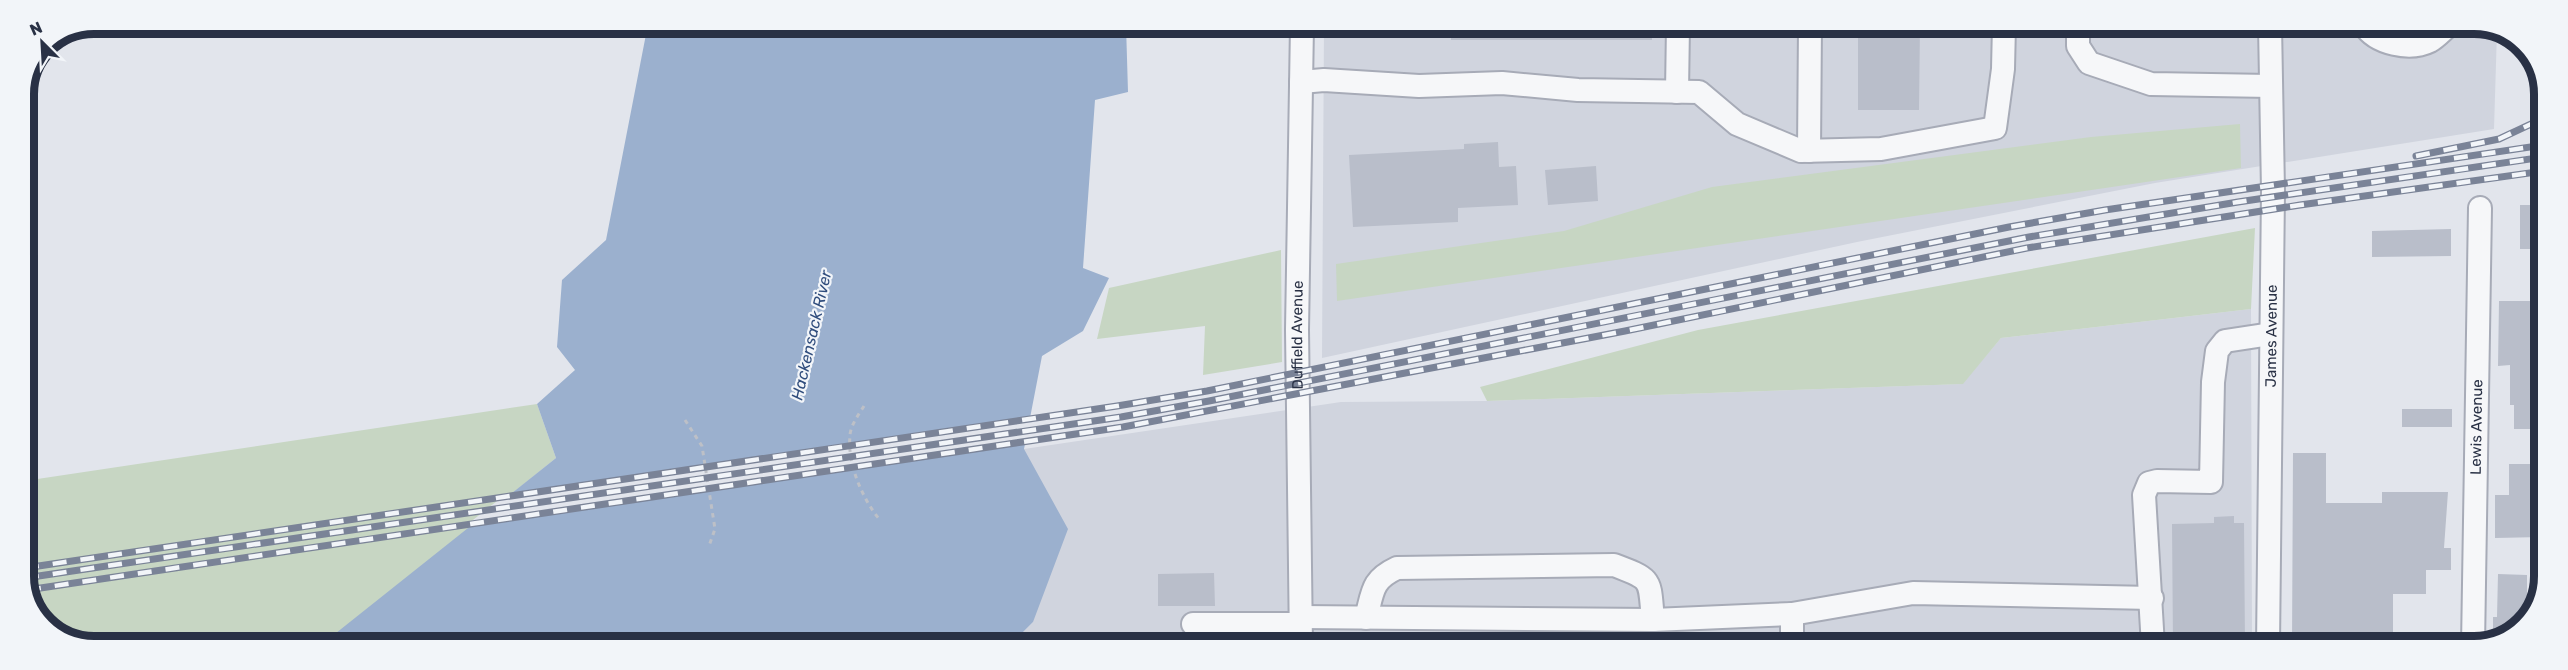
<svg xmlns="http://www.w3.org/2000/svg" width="2568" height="670" viewBox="0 0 2568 670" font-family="Rubik,sans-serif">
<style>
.built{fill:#d0d4de}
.green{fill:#c7d6c3}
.water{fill:#9bb0ce}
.pier{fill:#e2e5ec}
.building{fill:#b9beca}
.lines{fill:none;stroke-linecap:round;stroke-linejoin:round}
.minor-casing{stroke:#a7abb7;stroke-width:26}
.path{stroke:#bdc0c7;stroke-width:3;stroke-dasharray:4.5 4.5;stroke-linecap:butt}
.minor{stroke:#f6f7f9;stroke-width:22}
.rail-casing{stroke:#7a8397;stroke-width:7}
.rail{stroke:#f2f5f9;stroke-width:4.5;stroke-dasharray:14;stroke-linecap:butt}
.labels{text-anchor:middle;stroke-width:4.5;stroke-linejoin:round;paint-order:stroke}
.street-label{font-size:15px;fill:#293145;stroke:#f2f5f9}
.water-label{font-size:16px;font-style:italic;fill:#304d7d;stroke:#f2f5f9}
.rim{fill:none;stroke:#293145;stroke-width:8}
</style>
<rect width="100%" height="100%" fill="#e2e5ec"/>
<path class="built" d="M 1324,25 L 2487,25 L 2497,31 L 2494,129 L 2155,183 L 1857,242 L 1322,358 Z
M 2251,309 L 2252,646 L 1010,645 L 1033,622 L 1024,449 L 1341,402 L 1487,401 L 1962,384 L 2001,338 Z"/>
<path class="green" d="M 2240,124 L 2241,168 L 1337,301 L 1336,264 L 1564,231 L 1712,187 L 2091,137 Z
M 2255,228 L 2251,309 L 2001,338 L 1963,384 L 1487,401 L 1480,387 L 1698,330 Z
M 1281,250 L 1282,362 L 1203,375 L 1205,326 L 1097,339 L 1109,288 Z
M 537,404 L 556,458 L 325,645 L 80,645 L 42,622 L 25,584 L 24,481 Z"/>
<path class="water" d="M 648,24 L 1126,25 L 1128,92 L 1095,100 L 1083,268 L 1109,278 L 1083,331 L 1042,356 L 1024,449 L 1068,529 L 1033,622 L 1010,645 L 321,645 L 556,458 L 537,404 L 575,370 L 557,347 L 562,280 L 606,240 Z"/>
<path class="pier" d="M 1034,416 L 1028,444 L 464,527 L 506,494 Z"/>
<path class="building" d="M 1451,25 L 1652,25 L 1652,40 L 1451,40 Z
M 1858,25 L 1920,25 L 1919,110 L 1858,110 Z
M 1498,142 L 1499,167 L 1516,166 L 1518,205 L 1458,208 L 1458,222 L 1353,227 L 1349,155 L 1464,149 L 1464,144 Z
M 1596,166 L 1598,201 L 1548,205 L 1545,170 Z
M 2520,205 L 2544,205 L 2543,249 L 2520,249 Z
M 2451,229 L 2451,256 L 2372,257 L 2372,231 Z
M 2499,301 L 2543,301 L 2543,429 L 2514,429 L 2514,405 L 2510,405 L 2510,365 L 2498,366 Z
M 2402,409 L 2452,409 L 2452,427 L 2402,427 Z
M 2293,453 L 2326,453 L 2326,503 L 2382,503 L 2382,492 L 2448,492 L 2444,548 L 2451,548 L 2451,570 L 2426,570 L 2426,594 L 2393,594 L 2393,646 L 2292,646 Z
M 2509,464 L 2535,464 L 2535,467 L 2543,467 L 2543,537 L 2495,538 L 2495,495 L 2509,495 Z
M 2234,516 L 2234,523 L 2244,523 L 2245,646 L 2173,646 L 2172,524 L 2214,523 L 2214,517 Z
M 1214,573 L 1215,606 L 1158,606 L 1158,574 Z
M 2498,574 L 2527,575 L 2527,617 L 2520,629 L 2493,639 L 2493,617 L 2497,617 Z"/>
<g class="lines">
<defs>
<g id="minor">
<path d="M 2078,25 L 2078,46 L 2089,63 L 2151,84 L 2271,86"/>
<path d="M 2364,25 C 2376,44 2410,51 2430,41 C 2437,37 2443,30 2449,25"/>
<path d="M 1301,82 L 1324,80 L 1419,86 L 1502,83 L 1578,90 L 1699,92 L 1737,124 L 1801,151 L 1881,149 L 1995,128 L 2003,69 L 2004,25"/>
<path d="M 1677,92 L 1678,25"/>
<path d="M 1809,151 L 1810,25"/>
<path d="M 1301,617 L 1653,620 L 1792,614 L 1913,593 L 2152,598"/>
<path d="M 1366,618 C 1373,592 1371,580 1397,568 L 1614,565 C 1654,580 1649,579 1653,620"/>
<path d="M 1193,624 L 1301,624"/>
<path id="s1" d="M 1301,645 L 1297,330 L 1302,25"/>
<path d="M 1792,646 L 1792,614"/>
<path d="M 2153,646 L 2144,495 L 2149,483 L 2157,481 L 2211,482 L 2213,382 L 2217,351 L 2225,341 L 2271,334"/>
<path id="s2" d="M 2268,646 L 2273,191 L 2270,25"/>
<path id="s3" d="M 2473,646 L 2480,208"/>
</g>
</defs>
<use href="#minor" class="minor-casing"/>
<path class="path" d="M 864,406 C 859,414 850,426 850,436 C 847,464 863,500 880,520
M 685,420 L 702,446 L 715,529 L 709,546"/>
<use href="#minor" class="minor"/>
<defs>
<path id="rail" d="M 2416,156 L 2499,139 L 2544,118
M 25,568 L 1117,406 L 1207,391 L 2009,227 L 2105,210 L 2544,145
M 25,578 L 1121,417 L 1209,401 L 2029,237 L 2238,202 L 2544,157
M 27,590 L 1123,427 L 1625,331 L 2027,248 L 2300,205 L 2544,171"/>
</defs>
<use href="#rail" class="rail-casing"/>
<use href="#rail" class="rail"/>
</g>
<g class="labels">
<g class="street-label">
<text dy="5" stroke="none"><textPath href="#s1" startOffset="310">Duffield Avenue</textPath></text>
<text dy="5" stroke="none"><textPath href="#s2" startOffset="310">James Avenue</textPath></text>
<text dy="5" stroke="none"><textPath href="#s3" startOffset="219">Lewis Avenue</textPath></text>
</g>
<g class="water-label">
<text transform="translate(811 335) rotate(-77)" y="6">Hackensack River</text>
</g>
</g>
<path d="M0 0H2568V670H0ZM94 34H2474A60 60 0 0 1 2534 94V576A60 60 0 0 1 2474 636H94A60 60 0 0 1 34 576V94A60 60 0 0 1 94 34Z" fill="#f2f5f9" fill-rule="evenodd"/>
<path class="rim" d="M94 34H2474A60 60 0 0 1 2534 94V576A60 60 0 0 1 2474 636H94A60 60 0 0 1 34 576V94A60 60 0 0 1 94 34Z"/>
<g transform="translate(42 42) rotate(336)" stroke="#f2f5f9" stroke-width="4.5" paint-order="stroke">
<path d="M0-4.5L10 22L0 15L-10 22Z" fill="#293145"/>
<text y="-9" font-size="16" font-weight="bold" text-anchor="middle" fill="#293145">N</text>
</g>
</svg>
